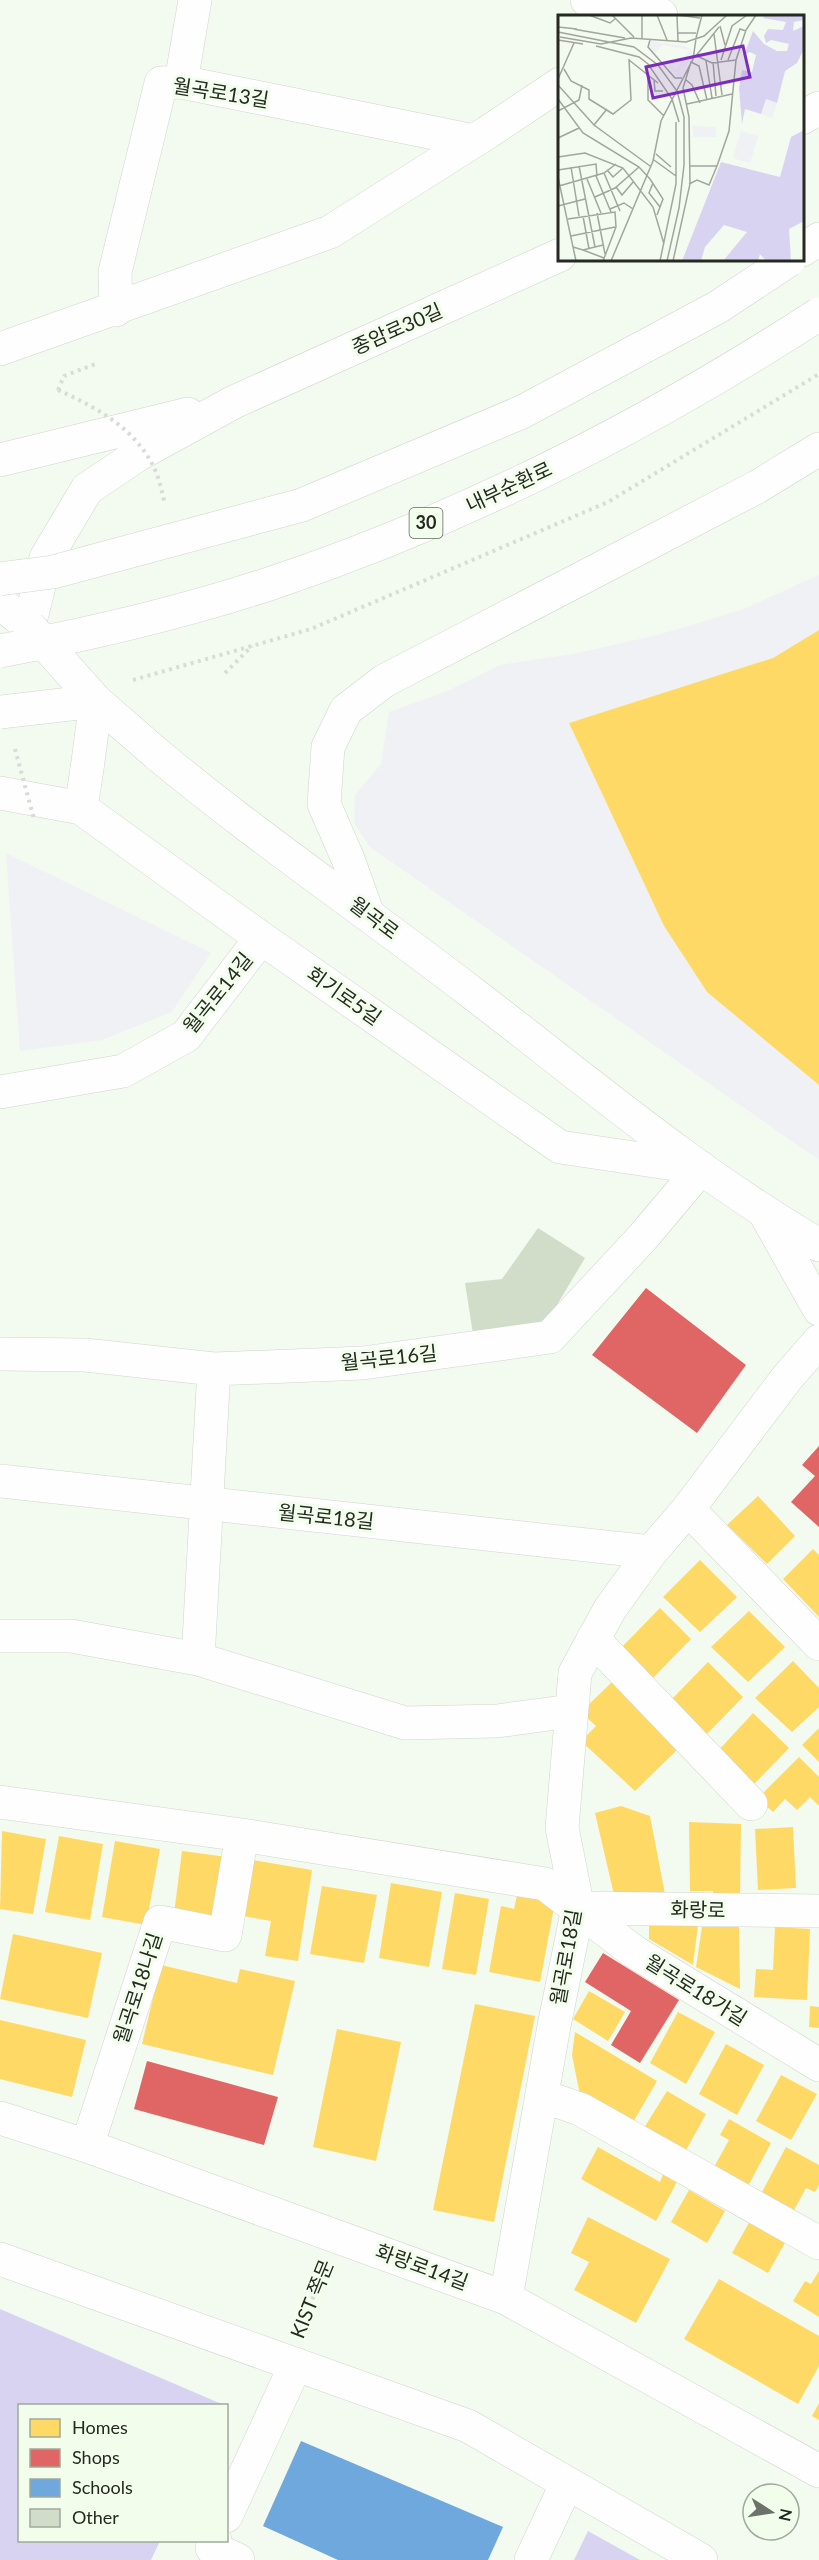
<svg xmlns="http://www.w3.org/2000/svg" width="819" height="2560" viewBox="0 0 819 2560" font-family="Lato,'Noto Sans KR',sans-serif">
<style>
.green{fill:#f0f1f4}
.forest{fill:#d9d3f2}
.pier{fill:#f3faef}
.homes{fill:#ffd966}
.shops{fill:#e06666}
.schools{fill:#6fa8dc}
.building{fill:#d1ddc9}
.lines{fill:none;stroke-linecap:round;stroke-linejoin:round}
.minor-casing{stroke:#d0d5cd;stroke-width:34}
.major-casing{stroke:#d0d5cd;stroke-width:34}
.highway-casing{stroke:#d0d5cd;stroke-width:34}
.path{stroke:#d9dbd8;stroke-width:4;stroke-dasharray:3 4.5;stroke-linecap:butt}
.minor{stroke:#fdfefd;stroke-width:33}
.major{stroke:#fdfefd;stroke-width:33}
.highway{stroke:#fdfefd;stroke-width:33}
.major-bridge-casing{stroke:#d0d5cd;stroke-width:34;stroke-linecap:butt}
.highway-bridge-casing{stroke:#d0d5cd;stroke-width:34;stroke-linecap:butt}
.path-bridge{stroke:#d9dbd8;stroke-width:4;stroke-dasharray:3 4.5;stroke-linecap:butt}
.major-bridge{stroke:#fdfefd;stroke-width:33}
.highway-bridge{stroke:#fdfefd;stroke-width:33}
.labels{text-anchor:middle;stroke-width:6;stroke-linejoin:round;paint-order:stroke}
.shield{fill:#f2feeb;stroke:#62695e;stroke-width:1.5}
.shield-label{font-size:18px;font-weight:bold;fill:#252922}
.street-label{font-size:20px;fill:#252922;stroke:#f2feeb}
.inset-road{fill:none;stroke:#a1a69d;stroke-width:1.5}
.view{fill:#7b2cbf;fill-opacity:0.15;stroke:#7b2cbf;stroke-width:3}
.inset-edge{fill:none;stroke:#252922;stroke-width:3}
</style>
<rect width="100%" height="100%" fill="#f3faef"/>
<path class="green" d="M 819,575 L 819,630 L 773,658 L 569,723 L 664,926 L 707,992 L 819,1085 L 819,1160 L 370,847 L 354,823 L 355,795 L 381,764 L 389,712 L 445,692 L 500,665 L 573,654 L 658,635 L 744,609 Z
M 6,853 L 211,953 L 172,1012 L 102,1040 L 20,1051 Z"/>
<path class="forest" d="M 0,2309 L 224,2405 L 20,2406 L 20,2540 L 160,2541 L 151,2560 L 0,2560 Z
M 588,2531 L 640,2560 L 574,2560 Z"/>
<path class="pier" d="M 819,259 L 819,300 L 751,343 L 520,469 L 331,546 L 204,589 L 0,643 L 0,610 L 208,554 L 330,510 L 741,311 Z"/>
<path class="homes" d="M 819,630 L 819,1085 L 707,992 L 664,926 L 569,723 L 773,658 Z
M 758,1496 L 795,1536 L 767,1564 L 727,1525 Z
M 813,1549 L 819,1555 L 819,1617 L 783,1579 Z
M 700,1560 L 737,1597 L 700,1632 L 663,1597 Z
M 660,1608 L 691,1639 L 649,1682 L 618,1651 Z
M 749,1611 L 785,1647 L 748,1682 L 711,1647 Z
M 793,1661 L 819,1688 L 819,1707 L 792,1732 L 755,1698 Z
M 708,1662 L 743,1697 L 706,1735 L 671,1700 Z
M 613,1681 L 679,1748 L 635,1791 L 581,1741 L 596,1726 L 581,1712 Z
M 753,1713 L 789,1748 L 752,1786 L 717,1752 Z
M 819,1728 L 819,1762 L 802,1745 Z
M 799,1757 L 819,1777 L 819,1806 L 810,1797 L 797,1810 L 785,1799 L 773,1812 L 758,1798 Z
M 621,1806 L 650,1816 L 665,1894 L 615,1899 L 595,1813 Z
M 689,1822 L 741,1824 L 740,1898 L 713,1898 L 713,1891 L 690,1891 Z
M 793,1827 L 796,1888 L 758,1890 L 755,1829 Z
M 2,1831 L 46,1839 L 33,1914 L 0,1909 Z
M 59,1836 L 103,1844 L 90,1920 L 45,1912 Z
M 115,1841 L 160,1849 L 146,1925 L 102,1917 Z
M 182,1851 L 227,1857 L 218,1921 L 174,1914 Z
M 246,1859 L 312,1870 L 298,1961 L 265,1956 L 271,1921 L 237,1915 Z
M 391,1883 L 442,1892 L 429,1967 L 379,1958 Z
M 322,1886 L 377,1895 L 364,1963 L 310,1954 Z
M 455,1893 L 489,1899 L 476,1975 L 442,1969 Z
M 517,1895 L 555,1902 L 540,1982 L 489,1972 L 501,1906 L 514,1909 Z
M 698,1925 L 693,1965 L 649,1939 L 649,1926 Z
M 702,1927 L 739,1927 L 740,1989 L 696,1967 Z
M 775,1927 L 810,1929 L 807,2000 L 754,1997 L 756,1969 L 773,1970 Z
M 13,1934 L 102,1953 L 88,2018 L 0,1999 Z
M 161,1965 L 237,1983 L 240,1969 L 295,1981 L 273,2075 L 142,2044 Z
M 589,1991 L 625,2012 L 608,2041 L 573,2019 Z
M 475,2004 L 535,2016 L 494,2222 L 433,2210 Z
M 810,2006 L 819,2007 L 819,2028 L 809,2027 Z
M 678,2012 L 715,2032 L 686,2084 L 650,2063 Z
M 0,2020 L 86,2040 L 72,2097 L 0,2079 Z
M 337,2029 L 401,2042 L 376,2161 L 313,2147 Z
M 575,2032 L 657,2081 L 632,2124 L 580,2095 L 572,2055 Z
M 726,2044 L 764,2065 L 737,2115 L 699,2094 Z
M 781,2075 L 817,2094 L 791,2140 L 756,2121 Z
M 667,2091 L 706,2114 L 685,2152 L 644,2128 Z
M 729,2119 L 771,2143 L 748,2186 L 714,2167 L 729,2140 L 720,2135 Z
M 598,2147 L 660,2182 L 664,2172 L 678,2180 L 656,2221 L 581,2179 Z
M 786,2147 L 819,2165 L 819,2185 L 815,2192 L 806,2188 L 794,2210 L 762,2192 Z
M 689,2190 L 725,2211 L 707,2243 L 671,2222 Z
M 588,2217 L 670,2259 L 636,2323 L 574,2290 L 589,2262 L 571,2253 Z
M 750,2221 L 786,2241 L 768,2273 L 732,2253 Z
M 819,2271 L 819,2317 L 793,2301 L 805,2281 L 811,2284 Z
M 719,2279 L 819,2336 L 819,2366 L 798,2404 L 684,2339 Z
M 819,2403 L 819,2420 L 812,2416 Z"/>
<path class="shops" d="M 646,1288 L 746,1365 L 697,1433 L 592,1355 Z
M 819,1446 L 819,1527 L 791,1502 L 815,1476 L 802,1465 Z
M 603,1953 L 679,2000 L 640,2063 L 611,2045 L 631,2011 L 585,1982 Z
M 147,2061 L 278,2097 L 264,2145 L 134,2109 Z"/>
<path class="schools" d="M 301,2441 L 503,2527 L 488,2560 L 338,2560 L 263,2526 Z"/>
<path class="building" d="M 538,1228 L 585,1258 L 545,1325 L 473,1334 L 465,1283 L 502,1279 Z"/>
<g class="lines">
<defs>
<path id="minor" d="M 587,0 L 661,15
M 181,82 L 195,0
M 116,310 L 115,272 L 161,83 L 181,82 L 474,141
M 0,349 L 330,232 L 488,132 L 560,84
M 0,793 L 81,808 L 261,938 L 560,1147 L 701,1168
M 367,912 L 348,859 L 324,804 L 328,747 L 346,710 L 384,681 L 757,487 L 819,449
M 0,1092 L 123,1071 L 186,1036 L 261,938
M 0,1354 L 85,1355 L 214,1369 L 363,1363 L 550,1337 L 643,1237 L 701,1168
M 0,1481 L 651,1552
M 688,1509 L 819,1644
M 0,1636 L 71,1636 L 198,1659 L 405,1723 L 497,1721 L 571,1711
M 593,1639 L 751,1804
M 198,1659 L 214,1369
M 0,1802 L 242,1835 L 545,1884 L 633,1951 L 819,2065
M 578,1908 L 819,1911
M 542,2096 L 580,2109 L 819,2243
M 0,2118 L 87,2146 L 506,2298 L 819,2471
M 87,2146 L 160,1922 L 225,1935 L 242,1835
M 0,2259 L 468,2426 L 701,2560
M 506,2298 L 554,2026 L 578,1908 L 562,1828 L 575,1673 L 610,1609 L 651,1552 L 688,1509 L 787,1378 L 819,1341
M 226,2516 L 296,2364
M 215,2540 L 212,2548 L 238,2560
M 531,2560 L 567,2483"/>
<path id="major" d="M 802,118 L 819,108
M 0,460 L 188,414
M 0,603 L 29,626 L 46,558 L 87,489 L 139,454 L 234,402 L 560,255
M 157,754 C 258,838 367,912 471,992 C 585,1079 695,1173 819,1245
M 81,808 L 87,769
M 766,1215 L 819,1309"/>
<path id="highway" d="M 802,250 L 819,239"/>
</defs>
<use href="#minor" class="minor-casing"/>
<use href="#major" class="major-casing"/>
<use href="#highway" class="highway-casing"/>
<path class="path" d="M 58,390 L 64,376 L 98,363
M 225,673 L 252,646
M 133,680 L 311,629 L 608,502 L 819,374
M 301,2327 L 323,2273"/>
<use href="#minor" class="minor"/>
<use href="#major" class="major"/>
<use href="#highway" class="highway"/>
<defs>
<path id="major-bridge" d="M 29,626 L 96,701 L 157,754
M 87,769 L 96,701"/>
<path id="highway-bridge" d="M 0,579 L 53,572 L 302,505 L 522,412 L 718,307 L 789,260
M 0,651 C 91,634 184,612 272,583 C 466,518 648,425 819,314
M 0,712 L 96,701"/>
</defs>
<use href="#major-bridge" class="major-bridge-casing"/>
<use href="#highway-bridge" class="highway-bridge-casing"/>
<path class="path-bridge" d="M 58,390 C 98,408 138,430 156,472 C 160,482 162,493 165,504
M 15,749 L 34,819"/>
<use href="#major-bridge" class="major-bridge"/>
<use href="#highway-bridge" class="highway-bridge"/>
</g>
<g class="labels">
<rect class="shield" x="409.5" y="508" width="33" height="30" rx="4.5"/>
<g class="shield-label">
<text x="426" y="529">30</text>
</g>
<g class="street-label">
<text transform="translate(221 93) rotate(9)" y="7">월곡로13길</text>
<text transform="translate(397 329) rotate(-24)" y="7">종암로30길</text>
<text transform="translate(509 487) rotate(-25)" y="7">내부순환로</text>
<text transform="translate(374 918) rotate(37)" y="7">월곡로</text>
<text transform="translate(218 993) rotate(-51)" y="7">월곡로14길</text>
<text transform="translate(344 996) rotate(35)" y="7">회기로5길</text>
<text transform="translate(389 1358) rotate(-6)" y="7">월곡로16길</text>
<text transform="translate(326 1517) rotate(6)" y="7">월곡로18길</text>
<text transform="translate(698 1910) rotate(1)" y="7">화랑로</text>
<text transform="translate(566 1957) rotate(-80)" y="7">월곡로18길</text>
<text transform="translate(138 1988) rotate(-72)" y="7">월곡로18나길</text>
<text transform="translate(696 1990) rotate(32)" y="7">월곡로18가길</text>
<text transform="translate(422 2267) rotate(20)" y="7">화랑로14길</text>
<text transform="translate(312 2299) rotate(-68)" y="7">KIST 쪽문</text>
</g>
</g>
<g transform="translate(558 15)">
<rect width="246" height="246" fill="#f3faef"/>
<path d="M 92,26 L 126,31 L 133,34 L 134,37 L 124,62 L 119,62 L 104,41 L 118,55 L 132,35 L 105,30 L 97,38 L 90,31 ZM 208,84 L 219,88 L 214,103 L 203,99 ZM 135,111 L 158,112 L 158,122 L 135,122 ZM 183,116 L 200,121 L 192,148 L 175,143 Z" fill="#f0f1f4"/>
<path d="M 207,0 L 246,0 L 246,5 L 236,7 L 235,16 L 246,11 L 246,34 L 239,48 L 227,56 L 219,88 L 208,84 L 203,99 L 187,94 L 184,109 L 181,73 L 184,55 L 194,57 L 198,40 L 192,37 L 186,40 L 195,16 L 206,29 L 219,36 L 229,36 L 231,29 L 213,25 L 208,28 L 206,21 L 210,14 L 225,15 L 228,7 L 205,3 ZM 246,115 L 246,206 L 231,214 L 233,246 L 208,246 L 202,239 L 200,246 L 165,246 L 189,217 L 166,210 L 147,232 L 143,246 L 124,246 L 163,147 L 222,162 L 233,122 Z" fill="#d9d3f2"/>
<path class="inset-road" d="M 31,0 L 52,8 L 57,4M 54,0 L 76,22M 84,0 L 84,23M 99,0 L 109,25M 119,0 L 120,26M 120,0 L 142,3M 162,11 L 167,30M 0,12 L 19,14M 15,14 L 67,23M 0,17 L 76,32 L 100,50 L 119,76 L 126,102 L 126,150 L 121,193 L 109,246M 119,18 L 138,18M 156,19 L 164,80M 2,22 L 43,29 L 73,23 L 128,27 L 146,21 L 169,0M 138,23 L 144,0M 0,25 L 25,29M 92,25 L 90,32 L 117,63 L 124,63M 38,31 L 81,42 L 90,49 L 114,84M 139,41 L 154,48 L 178,45M 137,42 L 161,12M 71,45 L 100,68M 163,45 L 174,11 L 189,0M 170,45 L 182,14 L 188,16M 148,46 L 154,83M 155,47 L 158,81M 6,54 L 13,66 L 31,75 L 31,84 L 55,99 L 73,85 L 71,44M 90,58 L 90,85 L 106,101M 0,64 L 16,28M 96,65 L 97,76 L 105,76M 128,65 L 134,70 L 142,88M 0,70 L 36,110 L 92,151M 0,84 L 25,118 L 81,152 L 92,164 L 105,184 L 99,200M 114,84 L 121,107M 129,89 L 174,79M 0,96 L 21,85 L 24,70M 36,110 L 49,94M 0,123 L 21,113M 98,139 L 113,152M 0,142 L 27,138 L 65,153 L 95,192 L 106,229M 96,145 L 118,161M 21,151 L 37,232M 132,151 L 159,151M 13,152 L 21,201M 0,155 L 38,149 L 39,161M 50,156 L 55,162 L 65,153M 46,158 L 62,196M 38,161 L 53,197M 0,162 L 18,246M 29,164 L 43,198M 95,168 L 91,178 L 102,192M 131,169 L 139,165 L 151,170 L 159,151 L 171,116 L 178,45 L 188,15 L 198,0M 1,171 L 46,158 L 58,149M 58,172 L 64,180 L 76,166M 37,182 L 57,173 L 81,152M 0,191 L 27,184M 52,194 L 66,188 L 75,194M 39,198 L 47,239M 25,201 L 31,234M 10,204 L 57,197 L 58,212 L 45,246M 13,221 L 57,212M 15,232 L 25,235 L 45,230M 25,235 L 46,243M 53,246 L 95,146 L 103,106 L 135,44 L 138,24M 102,246 L 118,169 L 118,107M 115,246 L 132,169 L 131,102 L 125,73 L 133,47 L 141,51 L 149,85"/>
<path class="view" d="M 185,31 L 192,62 L 95,83 L 88,52 Z"/>
<rect width="246" height="246" class="inset-edge"/>
</g>
<rect x="18" y="2404" width="210" height="138" fill="#f2feeb" stroke="#a0a99b" stroke-width="1.5"/>
<rect x="30" y="2419" width="30" height="18" fill="#ffd966" stroke="#a0a99b" stroke-width="1.5"/>
<text x="72" y="2434" font-size="18" fill="#252922">Homes</text>
<rect x="30" y="2449" width="30" height="18" fill="#e06666" stroke="#a0a99b" stroke-width="1.5"/>
<text x="72" y="2464" font-size="18" fill="#252922">Shops</text>
<rect x="30" y="2479" width="30" height="18" fill="#6fa8dc" stroke="#a0a99b" stroke-width="1.5"/>
<text x="72" y="2494" font-size="18" fill="#252922">Schools</text>
<rect x="30" y="2509" width="30" height="18" fill="#d1ddc9" stroke="#a0a99b" stroke-width="1.5"/>
<text x="72" y="2524" font-size="18" fill="#252922">Other</text>
<g transform="translate(771 2512) rotate(102)"><circle r="28" fill="#f2feeb" stroke="#a0a99b" stroke-width="1.5"/>
<path d="M0-4.5L10 22L0 15L-10 22Z" fill="#6d726a"/>
<text y="-9" font-size="16" font-weight="bold" text-anchor="middle" fill="#252922">N</text>
</g>
</svg>
